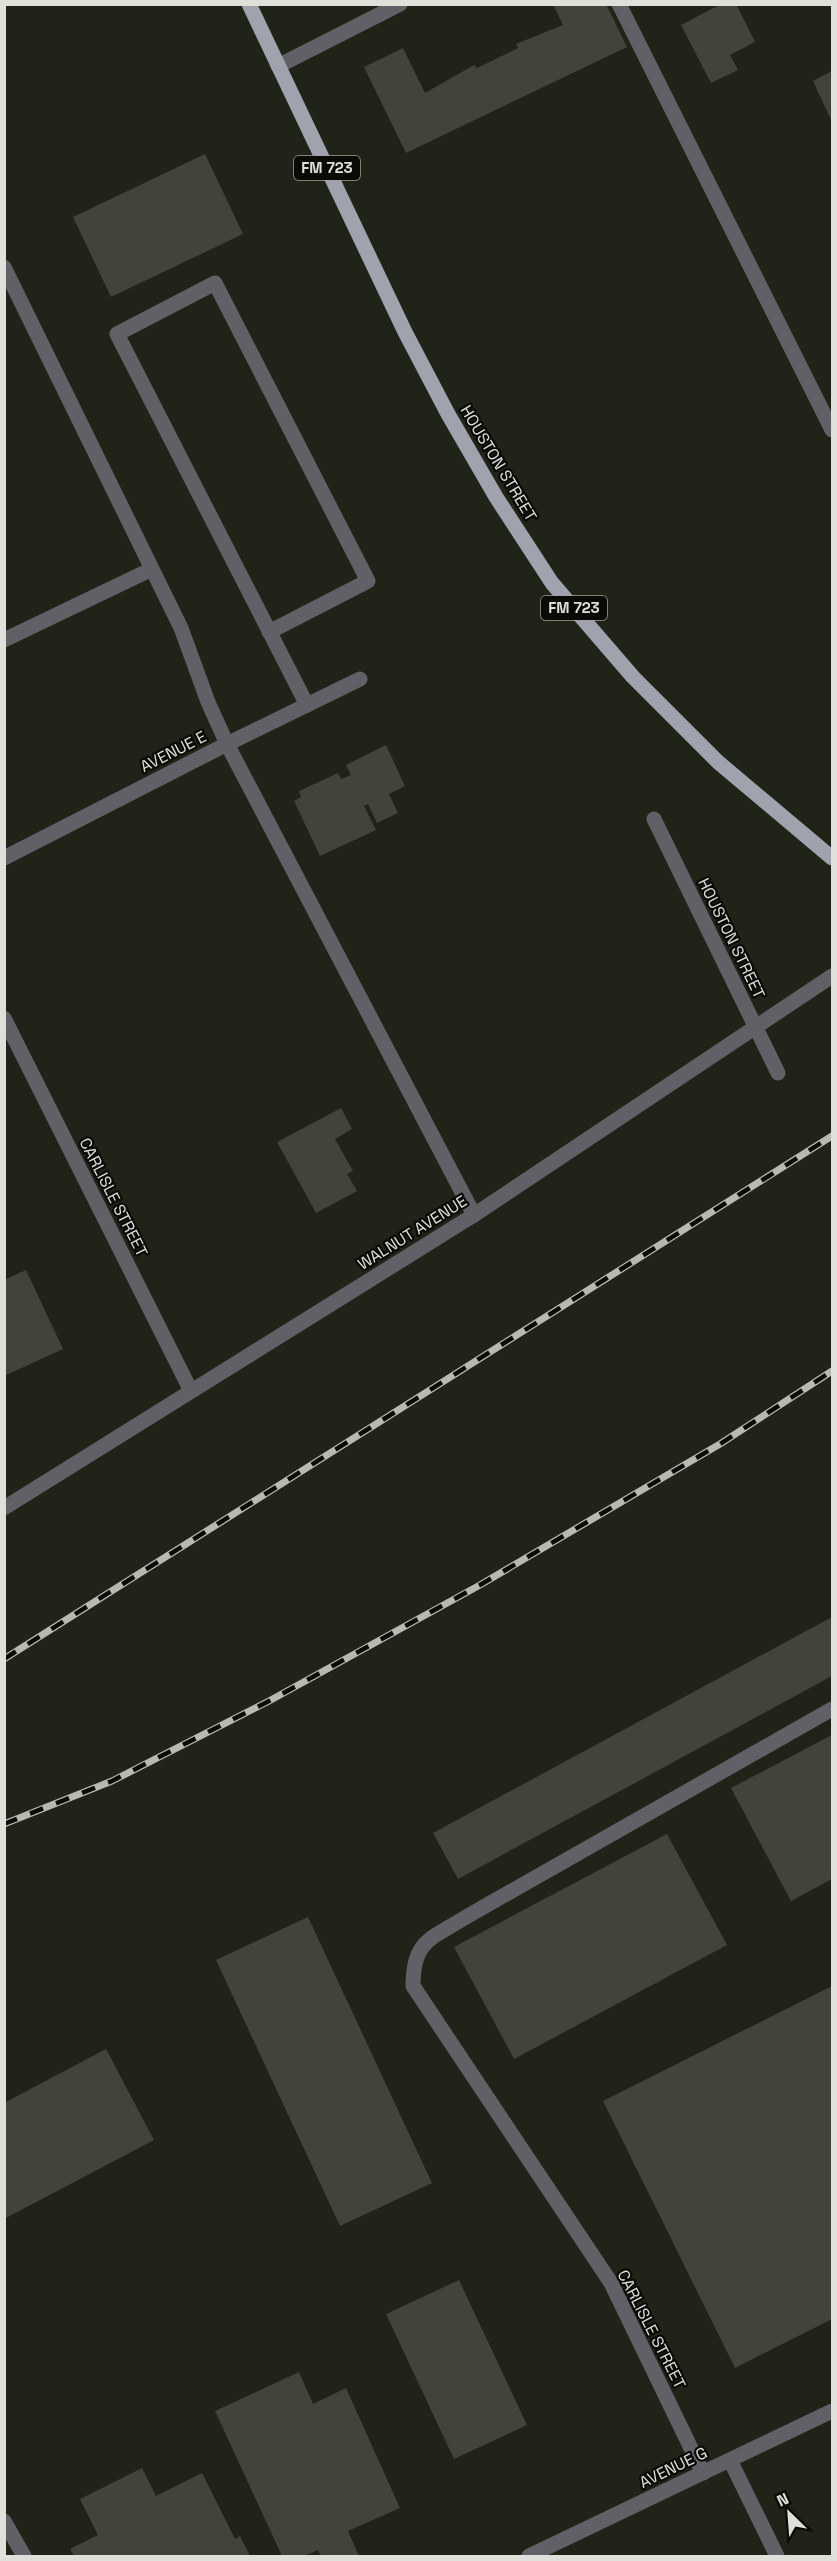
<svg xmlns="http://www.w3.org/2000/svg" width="837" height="2561" viewBox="0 0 837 2561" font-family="'Space Grotesk',sans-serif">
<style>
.building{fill:#414438}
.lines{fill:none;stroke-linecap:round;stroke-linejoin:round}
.service{stroke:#606167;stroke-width:15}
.minor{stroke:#606167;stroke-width:15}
.tertiary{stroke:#606167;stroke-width:15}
.primary{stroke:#a0a2ae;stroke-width:15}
.rail-casing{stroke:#b7bab2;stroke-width:7}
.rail{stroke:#0a0b07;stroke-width:4.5;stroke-dasharray:14;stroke-linecap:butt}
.labels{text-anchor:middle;stroke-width:4.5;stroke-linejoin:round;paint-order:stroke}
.shield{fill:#0a0b07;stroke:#9ea09a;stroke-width:1.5}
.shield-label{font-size:15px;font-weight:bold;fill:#dee0d9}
.street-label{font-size:16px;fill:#dee0d9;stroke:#0a0b07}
</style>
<rect width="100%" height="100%" fill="#202318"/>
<path class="building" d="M 553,4 L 606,4 L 627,47 L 406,153 L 364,67 L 403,48 L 425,93 L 474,65 L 477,68 L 518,48 L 516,44 L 563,25 Z
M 721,4 L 736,4 L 755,42 L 730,55 L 738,70 L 711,83 L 681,25 Z
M 832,71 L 832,122 L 813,81 Z
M 205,154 L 243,234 L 111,297 L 73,217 Z
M 386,745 L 405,786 L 389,794 L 398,813 L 377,823 L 368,804 L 364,806 L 376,830 L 320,856 L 294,801 L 301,797 L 299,791 L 338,773 L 341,779 L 351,775 L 346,765 Z
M 341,1108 L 352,1129 L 335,1139 L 353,1171 L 347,1174 L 357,1191 L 316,1213 L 277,1142 Z
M 26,1270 L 63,1349 L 4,1376 L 4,1280 Z
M 832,1617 L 832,1676 L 458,1879 L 433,1833 Z
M 832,1735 L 832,1879 L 791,1901 L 731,1788 Z
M 667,1834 L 727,1945 L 514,2059 L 454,1947 Z
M 308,1917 L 432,2183 L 340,2226 L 216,1960 Z
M 832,1986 L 832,2319 L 735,2368 L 603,2101 Z
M 106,2049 L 154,2140 L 4,2219 L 4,2103 Z
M 459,2280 L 527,2425 L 454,2459 L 386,2314 Z
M 299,2372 L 313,2404 L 346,2388 L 400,2508 L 348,2531 L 359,2556 L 321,2556 L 318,2550 L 304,2556 L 282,2556 L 215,2411 Z
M 142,2468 L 156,2496 L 202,2473 L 235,2539 L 240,2536 L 250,2556 L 74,2556 L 70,2549 L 98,2535 L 80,2499 Z"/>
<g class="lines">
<path class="service" d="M 619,4 L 832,430
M 278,66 L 400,4
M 4,267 L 181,628 L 208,702 L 227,744 L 474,1215
M 269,632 L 368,581 L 215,283 L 117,334 L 307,705
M 4,640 L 152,569
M 654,819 L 778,1073
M 703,2473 L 611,2283 L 413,1986 C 413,1940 431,1939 466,1917 L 832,1709
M 4,2521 L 24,2556"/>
<path class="minor" d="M 4,858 L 227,744 L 360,679
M 4,1018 L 191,1391
M 730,2460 L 777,2556
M 529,2556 L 832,2411"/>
<path class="tertiary" d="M 4,1508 L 474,1215 L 832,976"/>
<path class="primary" d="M 249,4 L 405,332 L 448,414 L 496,497 L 552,583 L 633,677 L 718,762 L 832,858"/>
<defs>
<path id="rail" d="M 4,1659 L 832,1136
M 4,1824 L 112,1781 L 269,1701 L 480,1585 L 720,1444 L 832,1371"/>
</defs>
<use href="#rail" class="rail-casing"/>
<use href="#rail" class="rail"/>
</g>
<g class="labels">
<g class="shield">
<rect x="294" y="156" width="66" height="24" rx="4.5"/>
<rect x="541" y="596" width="66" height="24" rx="4.5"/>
</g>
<g class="shield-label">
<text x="327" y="173">FM 723</text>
<text x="574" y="613">FM 723</text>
</g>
<g class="street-label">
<text transform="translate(499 463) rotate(59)" y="6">HOUSTON STREET</text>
<text transform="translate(173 751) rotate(-27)" y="6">AVENUE E</text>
<text transform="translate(732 938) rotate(64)" y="6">HOUSTON STREET</text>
<text transform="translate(114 1197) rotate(63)" y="6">CARLISLE STREET</text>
<text transform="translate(412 1232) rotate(-32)" y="6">WALNUT AVENUE</text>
<text transform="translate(652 2329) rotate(63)" y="6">CARLISLE STREET</text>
<text transform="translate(673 2467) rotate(-26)" y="6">AVENUE G</text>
</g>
</g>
<rect width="837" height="2561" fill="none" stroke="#dee0d9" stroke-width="12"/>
<g transform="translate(789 2513) rotate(335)" stroke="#0a0b07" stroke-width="4.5" paint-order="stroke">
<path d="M0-4.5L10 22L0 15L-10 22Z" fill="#dee0d9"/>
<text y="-9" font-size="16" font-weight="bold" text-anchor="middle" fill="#dee0d9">N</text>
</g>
</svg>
